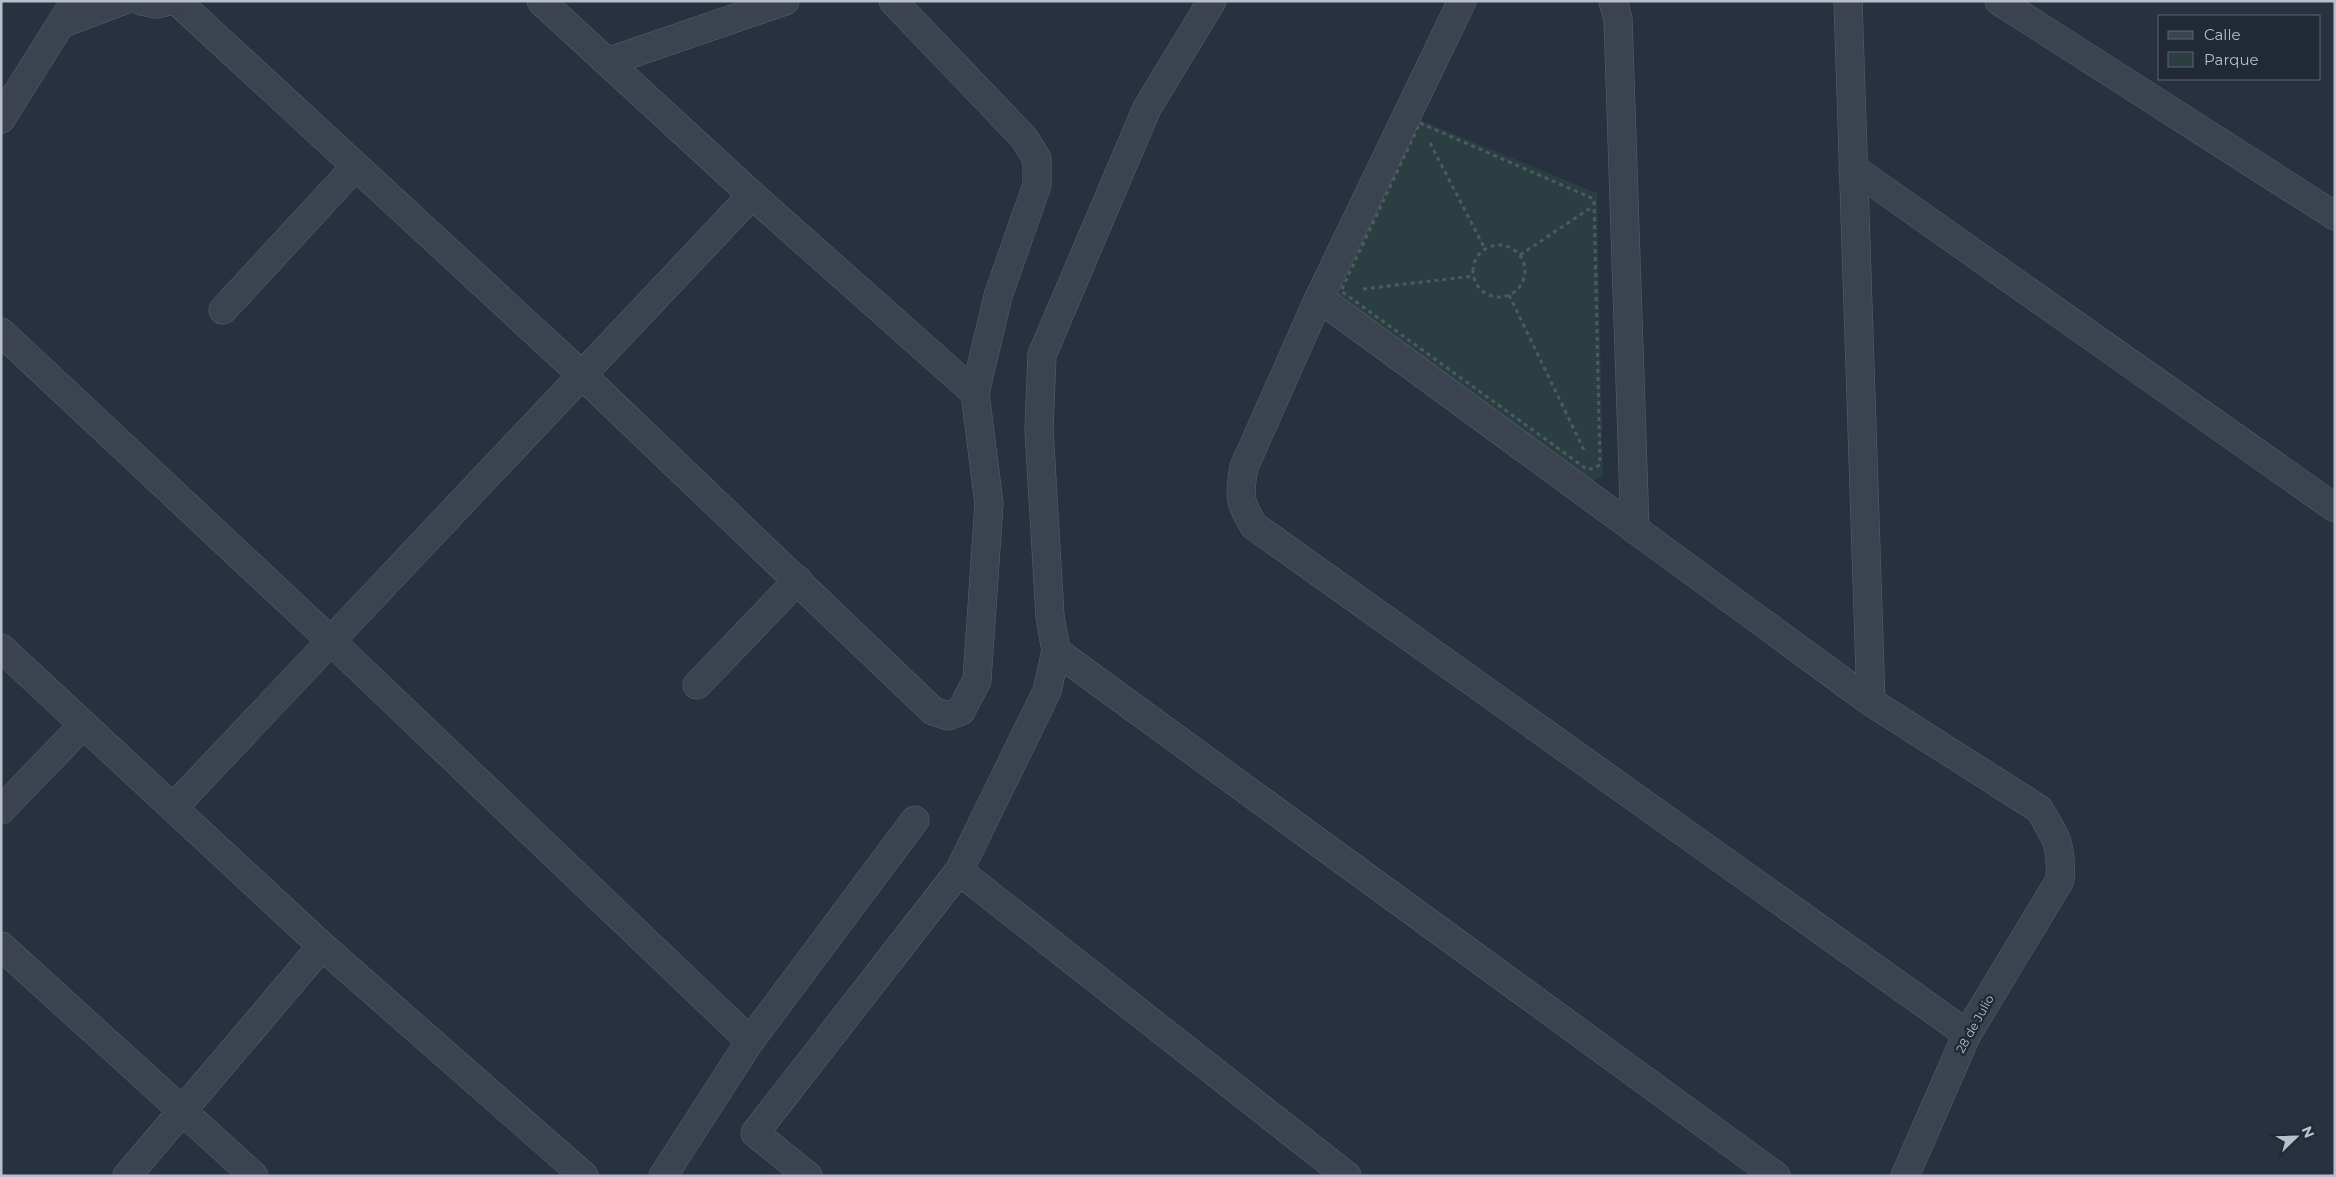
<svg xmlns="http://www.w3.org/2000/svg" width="2336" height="1177" viewBox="0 0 2336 1177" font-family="Montserrat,sans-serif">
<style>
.green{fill:#2b3f42}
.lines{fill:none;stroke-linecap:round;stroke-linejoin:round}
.minor-casing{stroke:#5a616d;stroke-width:29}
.tertiary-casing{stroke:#5a616d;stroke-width:29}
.path{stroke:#4a5c60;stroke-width:3;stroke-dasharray:4 4;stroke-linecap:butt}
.minor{stroke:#3c4350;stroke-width:28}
.tertiary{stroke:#3c4350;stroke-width:28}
.labels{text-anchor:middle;stroke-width:5;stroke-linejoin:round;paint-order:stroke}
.street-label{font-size:12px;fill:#b9beca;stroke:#212836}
</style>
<rect width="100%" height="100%" fill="#283140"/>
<path class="green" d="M 1418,119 L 1597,193 L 1603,476 L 1591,481 L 1335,295 Z"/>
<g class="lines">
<defs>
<path id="minor" d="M 177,1 L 582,375 L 933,711 L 948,716 L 961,711 L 977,680 L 989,504 L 975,393 L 998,296 L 1037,185 L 1037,159 L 1024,138 L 893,1
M 541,1 L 752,195 L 975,393
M 1212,1 L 1147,108 L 1042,355 L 1039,430 L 1050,616 L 1056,651 L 1776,1176
M 1462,1 L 1319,298 L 1244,467 C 1239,495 1239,502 1254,526 L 1967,1034
M 1613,1 L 1618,19 L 1635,530
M 1848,1 L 1871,702
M 607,62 L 785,1
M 1853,168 L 2335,508
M 1319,298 L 1871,702 L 2039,809 C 2057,838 2062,846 2060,880 L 1967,1034 L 1905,1176
M 223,310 L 356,166
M 1,332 L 331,641 L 750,1041 L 663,1176
M 1,648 L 322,946 L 584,1176
M 697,685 L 798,580
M 173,808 L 752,195
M 1,810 L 83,725
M 959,871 L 1347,1176
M 1,946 L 254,1176
M 750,1041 L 915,820
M 127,1176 L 322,946
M 808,1176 L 755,1133 L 959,871 L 1047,691 L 1056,651"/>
<path id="tertiary" d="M 141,1 L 156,4 L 170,1
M 1999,1 L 2335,216
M 61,24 L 122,1
M 1,119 L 75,1"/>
</defs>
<use href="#minor" class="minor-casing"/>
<use href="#tertiary" class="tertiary-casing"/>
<path class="path" d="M 1420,123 L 1594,199 L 1600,465 L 1588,470 L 1341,291 Z
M 1430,143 L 1485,249
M1473 271a26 26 0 1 1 52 0a26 26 0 1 1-52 0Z
M 1520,255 L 1592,207
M 1363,289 L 1474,276
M 1509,295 L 1584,450"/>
<use href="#minor" class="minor"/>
<use href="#tertiary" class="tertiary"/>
</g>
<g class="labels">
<g class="street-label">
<text transform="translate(1975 1024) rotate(-61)" y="4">28 de Julio</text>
</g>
</g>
<rect width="2336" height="1177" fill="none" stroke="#b9beca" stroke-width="5"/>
<rect x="2158" y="15" width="162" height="65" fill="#212836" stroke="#5e6471"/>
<rect x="2168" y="31" width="25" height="8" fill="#3c4350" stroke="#5e6471"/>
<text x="2204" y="40" font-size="15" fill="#b9beca">Calle</text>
<rect x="2168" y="52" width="25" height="15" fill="#2b3f42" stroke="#5e6471"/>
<text x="2204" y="65" font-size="15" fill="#b9beca">Parque</text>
<g transform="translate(2296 1137) rotate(67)" stroke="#212836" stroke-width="4" paint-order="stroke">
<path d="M0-4L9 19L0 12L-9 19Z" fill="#b9beca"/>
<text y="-8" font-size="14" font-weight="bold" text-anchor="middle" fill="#b9beca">N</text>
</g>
</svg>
